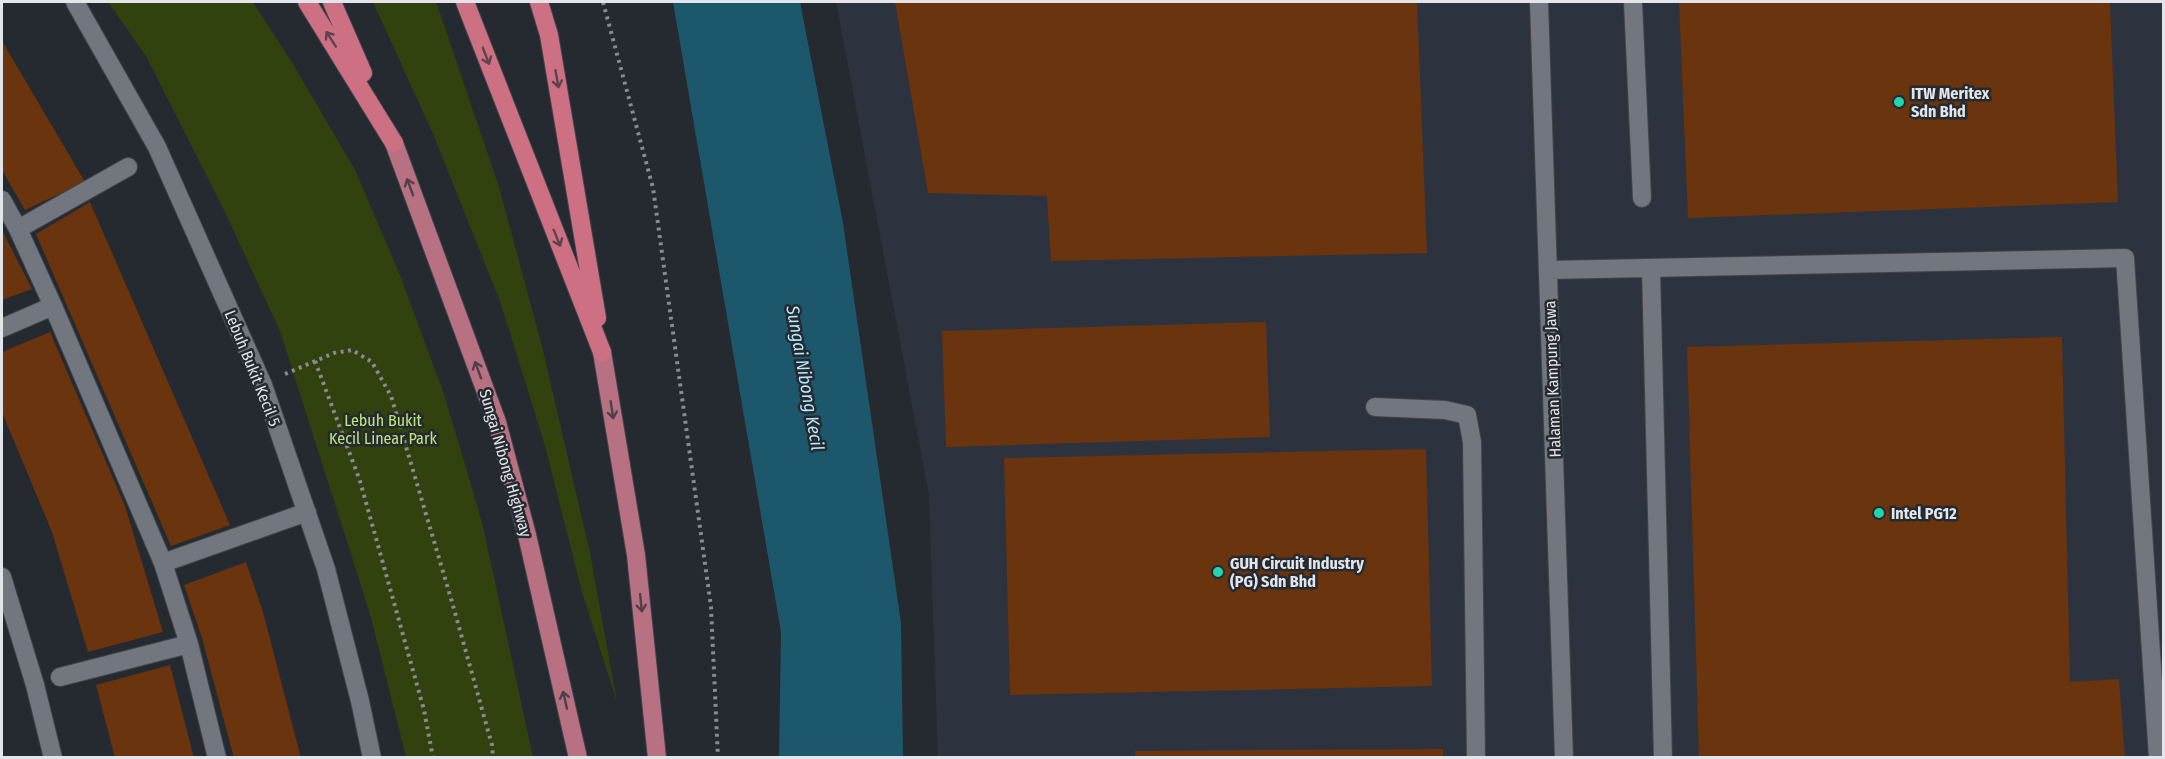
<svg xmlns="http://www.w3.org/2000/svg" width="2165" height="759" viewBox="0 0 2165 759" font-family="'Fira Sans Condensed',sans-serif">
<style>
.built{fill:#2d333e}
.green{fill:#32420f}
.water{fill:#1d576c}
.building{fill:#6a340e}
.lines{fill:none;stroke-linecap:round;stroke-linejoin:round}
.service-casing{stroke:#41454a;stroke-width:20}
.minor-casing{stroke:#41454a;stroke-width:20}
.primary-casing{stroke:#41454a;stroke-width:20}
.trunk-casing{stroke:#41454a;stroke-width:20}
.path{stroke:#888b91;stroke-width:4;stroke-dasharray:3 4.5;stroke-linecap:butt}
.service{stroke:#72767e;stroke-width:18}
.minor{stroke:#72767e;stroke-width:18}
.primary{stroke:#b77182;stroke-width:18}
.trunk{stroke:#ce7084;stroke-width:18}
.oneway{stroke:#60424d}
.oneway2{stroke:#513f49}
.poi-dot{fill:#21d5af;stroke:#252930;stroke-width:2}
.labels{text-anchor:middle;stroke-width:5;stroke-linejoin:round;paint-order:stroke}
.poi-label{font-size:16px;font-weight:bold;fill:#e2e5e9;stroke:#252930;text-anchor:start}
.street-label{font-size:16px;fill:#e2e5e9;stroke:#252930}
.park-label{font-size:16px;fill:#c0e679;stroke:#252930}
.water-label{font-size:18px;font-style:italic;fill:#b9e9fe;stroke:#252930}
</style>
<rect width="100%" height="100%" fill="#252930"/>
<path class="built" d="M 836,2 L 2163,2 L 2163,757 L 938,757 L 929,496 Z"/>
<path class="green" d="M 108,2 L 253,2 L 293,64 L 355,170 L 400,275 L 444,394 L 482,522 L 533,757 L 406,757 L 370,614 L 280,331 L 224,210 L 146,56 Z
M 373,2 L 436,2 L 440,13 L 499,187 L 542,346 L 590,553 L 617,702 L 582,592 L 545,446 L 501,304 L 434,136 Z"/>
<path class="water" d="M 673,2 L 800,2 L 843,223 L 901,623 L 903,757 L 779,757 L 781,632 Z"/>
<path class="building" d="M 895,2 L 1417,2 L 1427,253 L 1051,261 L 1047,196 L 928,193 Z
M 1679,2 L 2110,2 L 2118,202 L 1688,218 Z
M 2,41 L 85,182 L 25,210 L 2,170 Z
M 90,202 L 230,525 L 171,546 L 36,234 Z
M 2,230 L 32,289 L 2,300 Z
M 1266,322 L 1270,437 L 946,447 L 942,331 Z
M 50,332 L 125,506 L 163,632 L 88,652 L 52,532 L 2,412 L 2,352 Z
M 2062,337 L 2070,682 L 2119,679 L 2125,758 L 1699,758 L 1687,347 Z
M 1426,449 L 1432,686 L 1010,695 L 1004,458 Z
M 246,562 L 263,612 L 301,758 L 234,758 L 202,638 L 184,585 Z
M 170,665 L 194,758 L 115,758 L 96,685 Z
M 1443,749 L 1443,758 L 1135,758 L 1135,751 Z"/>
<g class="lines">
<defs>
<path id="service" d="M 1633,2 L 1642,198
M 2,200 L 18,229 L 53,306 L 163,563 L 189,644 L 217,758
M 18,229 L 128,167
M 2,328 L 53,306
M 1375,407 L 1445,410 L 1467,415 L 1472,442 L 1476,758
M 163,563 L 307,512
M 60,677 L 189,644"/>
<path id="minor" d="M 75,2 L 157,147 L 263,385 L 326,569 L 360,701 L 372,758
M 1539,2 L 1564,758
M 1651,269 L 1663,758
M 1549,270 L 2125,258 L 2158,758
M 2,577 L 35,685 L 53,758"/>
<path id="primary" d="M 394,143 L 497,422 L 527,535 L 578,758
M 602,352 L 636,555 L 657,758"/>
<path id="trunk" d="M 307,2 L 394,143
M 332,2 L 363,73
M 465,2 L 602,352
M 539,2 L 549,35 L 597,318"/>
</defs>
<use href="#service" class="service-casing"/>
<use href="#minor" class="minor-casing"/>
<use href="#primary" class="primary-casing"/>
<use href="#trunk" class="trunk-casing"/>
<path class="path" d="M 603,2 L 653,188 L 711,607 L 718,758
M 315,361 L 360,481 L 424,710 L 433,758
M 285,374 L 334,353 L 352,350 L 372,362 L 391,396 L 452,602 L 492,745 L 493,758"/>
<use href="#service" class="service"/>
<use href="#minor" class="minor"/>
<use href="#primary" class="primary"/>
<use href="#trunk" class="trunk"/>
</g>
<defs><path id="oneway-shaft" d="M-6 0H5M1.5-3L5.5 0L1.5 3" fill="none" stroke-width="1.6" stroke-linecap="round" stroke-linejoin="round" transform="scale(1.5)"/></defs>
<g class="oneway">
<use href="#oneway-shaft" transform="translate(331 39) rotate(-123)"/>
<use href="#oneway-shaft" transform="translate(486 56) rotate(69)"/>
<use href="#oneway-shaft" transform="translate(557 79) rotate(80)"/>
<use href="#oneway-shaft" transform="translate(557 238) rotate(68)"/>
</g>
<g class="oneway2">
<use href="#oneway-shaft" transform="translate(410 187) rotate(-110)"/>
<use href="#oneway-shaft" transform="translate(478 370) rotate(-110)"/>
<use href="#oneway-shaft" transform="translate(612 410) rotate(81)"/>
<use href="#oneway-shaft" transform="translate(641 603) rotate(84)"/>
<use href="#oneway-shaft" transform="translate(565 700) rotate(-103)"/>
</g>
<g class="poi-dot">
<circle cx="1899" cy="102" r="6"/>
<circle cx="1879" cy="513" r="6"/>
<circle cx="1218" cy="572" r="6"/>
</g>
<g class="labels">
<g class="poi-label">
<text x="1911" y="99">ITW Meritex<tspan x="1911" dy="18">Sdn Bhd</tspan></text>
<text x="1891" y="519">Intel PG12</text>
<text x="1230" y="569">GUH Circuit Industry<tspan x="1230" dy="18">(PG) Sdn Bhd</tspan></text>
</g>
<g class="street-label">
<text transform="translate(253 368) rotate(68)" y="6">Lebuh Bukit Kecil 5</text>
<text transform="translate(1552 379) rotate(-92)" y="6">Halaman Kampung Jawa</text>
<text transform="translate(506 463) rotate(74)" y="6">Sungai Nibong Highway</text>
</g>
<g class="park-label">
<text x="383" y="426">Lebuh Bukit<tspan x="383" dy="18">Kecil Linear Park</tspan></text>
</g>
<g class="water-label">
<text transform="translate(805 378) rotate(80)" y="6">Sungai Nibong Kecil</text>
</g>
</g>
<rect width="2165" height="759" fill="none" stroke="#e2e5e9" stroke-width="6"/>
</svg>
